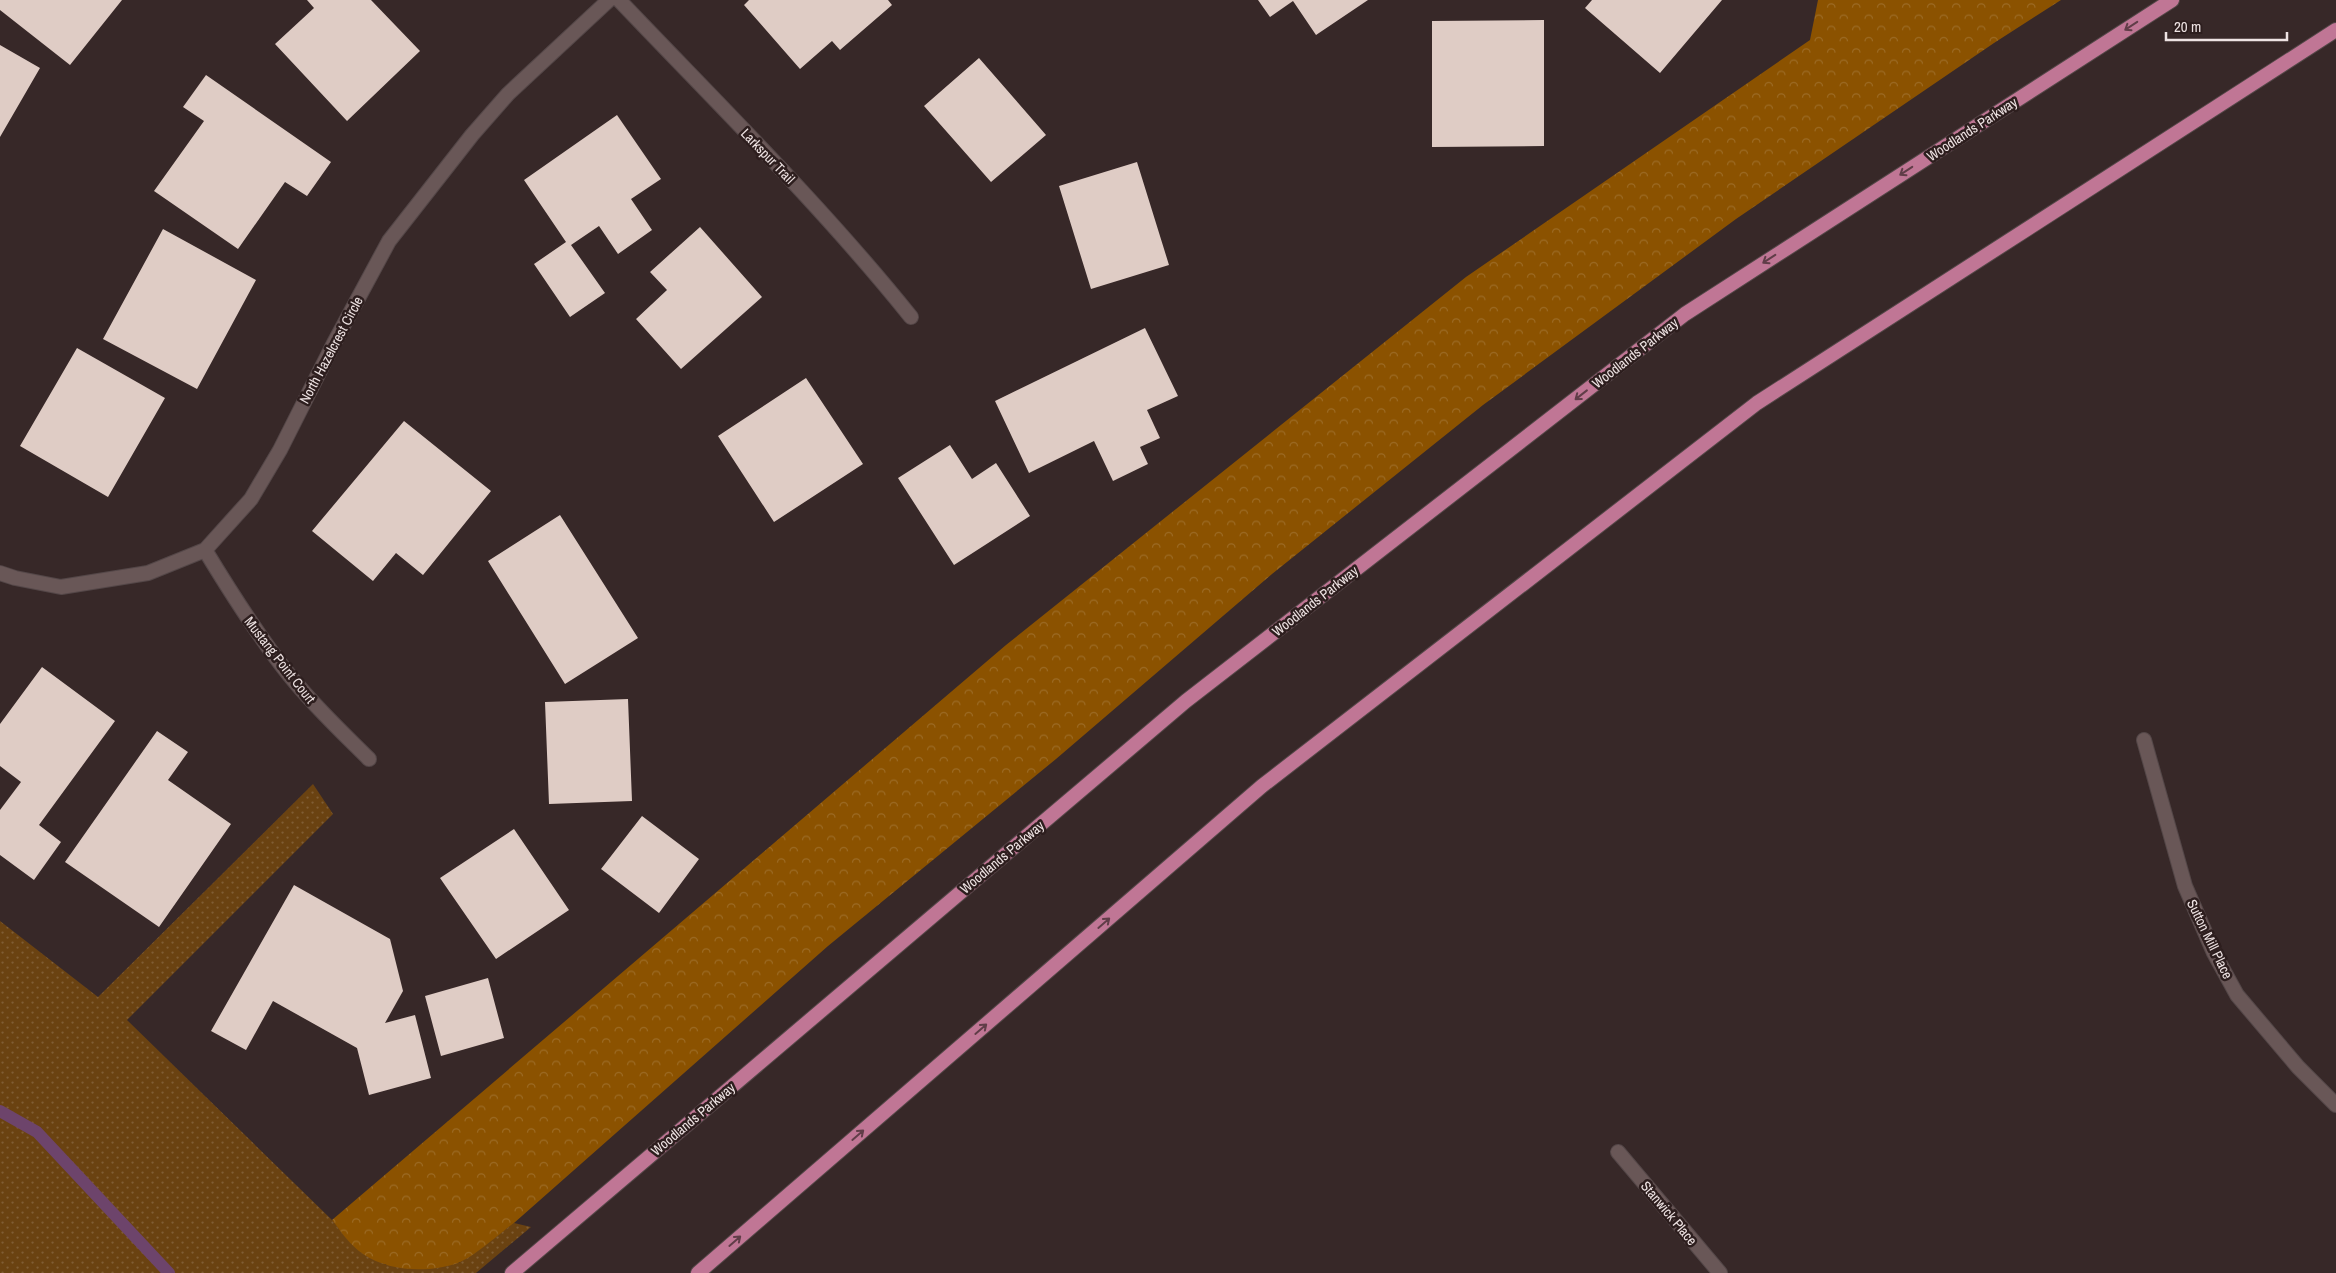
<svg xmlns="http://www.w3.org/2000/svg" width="2336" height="1273" viewBox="0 0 2336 1273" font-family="'Archivo Narrow',sans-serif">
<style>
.grass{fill:url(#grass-dots)}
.forest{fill:url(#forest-crowns)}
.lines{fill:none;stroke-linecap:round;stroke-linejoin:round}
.stream{stroke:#6d446b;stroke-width:12}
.building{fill:#dfccc5}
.minor-casing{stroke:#544748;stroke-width:16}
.primary-casing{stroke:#544748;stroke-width:16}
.minor{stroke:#695757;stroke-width:14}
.primary{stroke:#c07695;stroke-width:14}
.oneway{stroke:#603d48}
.labels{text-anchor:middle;stroke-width:5;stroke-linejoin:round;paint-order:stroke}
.street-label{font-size:14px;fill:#eee3e3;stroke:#2d1e1e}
</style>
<defs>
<pattern id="grass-dots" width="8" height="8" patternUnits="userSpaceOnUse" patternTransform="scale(1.25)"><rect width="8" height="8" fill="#6a4211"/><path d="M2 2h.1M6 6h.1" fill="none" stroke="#805d34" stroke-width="1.8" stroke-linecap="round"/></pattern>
<pattern id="forest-crowns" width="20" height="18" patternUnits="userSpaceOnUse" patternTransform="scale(1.25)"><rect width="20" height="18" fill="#8b5200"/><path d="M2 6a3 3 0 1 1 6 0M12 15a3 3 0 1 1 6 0" fill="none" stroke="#9c6b25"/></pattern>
</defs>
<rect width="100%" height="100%" fill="#372828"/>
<path class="grass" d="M 313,784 L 333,814 L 127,1020 L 332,1220 L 347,1239 L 362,1253 L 386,1265 L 459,1263 L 514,1223 L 531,1227 L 476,1273 L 0,1273 L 0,921 L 98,997 Z"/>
<path class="forest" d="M 1818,0 L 2061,0 L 1994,43 L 1736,219 L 1483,405 L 1272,574 L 1056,759 L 828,946 L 514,1223 C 499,1234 475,1256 458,1263 C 428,1273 390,1272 363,1254 C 350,1245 341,1232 332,1220 L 1006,645 L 1466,277 L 1810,40 Z"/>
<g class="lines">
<path class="stream" d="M 0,1111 L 37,1132 L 169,1273"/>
</g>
<path class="building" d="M 0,0 L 122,0 L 70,65 L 0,10 Z
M 307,0 L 371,0 L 420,51 L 347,121 L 275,44 L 314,8 Z
M 749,0 L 888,0 L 892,5 L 840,50 L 832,41 L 800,69 L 744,5 Z
M 1258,0 L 1368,0 L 1316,35 L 1293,1 L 1270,17 Z
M 1592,0 L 1722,0 L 1660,73 L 1585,8 Z
M 1544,20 L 1544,146 L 1432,147 L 1432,21 Z
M 0,45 L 40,68 L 0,137 Z
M 979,58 L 1046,135 L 991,182 L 924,106 Z
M 206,75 L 331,162 L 307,196 L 285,182 L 238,249 L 154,191 L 204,121 L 183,107 Z
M 617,115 L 661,179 L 631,199 L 652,230 L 618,254 L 599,226 L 571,245 L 605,293 L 570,317 L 534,264 L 566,242 L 524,180 Z
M 1137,162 L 1169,265 L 1091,289 L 1059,186 Z
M 700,227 L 762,297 L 681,369 L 636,319 L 667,290 L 650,272 Z
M 163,229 L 256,280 L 197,389 L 103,339 Z
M 1145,328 L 1178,396 L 1147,410 L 1160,438 L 1140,447 L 1148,464 L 1113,481 L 1094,441 L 1029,473 L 995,401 Z
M 77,348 L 165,398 L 108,497 L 20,446 Z
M 806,378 L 863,464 L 774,522 L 718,436 Z
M 404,421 L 491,491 L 423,575 L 396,553 L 373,581 L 312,531 Z
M 950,445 L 972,479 L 996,463 L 1030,516 L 954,565 L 898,478 Z
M 560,515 L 638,638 L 565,684 L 488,561 Z
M 42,667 L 115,721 L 39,825 L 61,842 L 34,880 L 0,855 L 0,810 L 21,782 L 0,766 L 0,724 Z
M 628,699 L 632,801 L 549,804 L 545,702 Z
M 157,731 L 188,752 L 168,780 L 231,824 L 159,927 L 65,862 Z
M 642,816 L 699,859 L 659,913 L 601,869 Z
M 514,829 L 569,910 L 496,959 L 440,878 Z
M 294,885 L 390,939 L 403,991 L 385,1023 L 415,1015 L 431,1078 L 369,1095 L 357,1048 L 273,1001 L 246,1050 L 211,1031 Z
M 488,978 L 504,1038 L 441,1056 L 425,996 Z"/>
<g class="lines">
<defs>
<path id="minor" d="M 619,0 C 718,104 821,205 911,317
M 205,550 C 231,593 258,636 290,676 C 314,706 342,732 369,759
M 0,573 L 15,578 L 61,587 L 148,573 L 205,550 L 251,499 L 280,450 L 334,343 L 389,241 L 472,135 L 508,94 L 609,0
M 2144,740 L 2185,886 L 2214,953 L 2237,995 L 2298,1067 L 2336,1105
M 1618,1152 L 1720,1273"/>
<path id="primary" d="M 512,1273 L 1186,701 L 1685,314 L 2172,0
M 698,1273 L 1262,786 L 1757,403 L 2336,30"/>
</defs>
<use href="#minor" class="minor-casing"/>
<use href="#primary" class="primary-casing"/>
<use href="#minor" class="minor"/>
<use href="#primary" class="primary"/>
</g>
<defs><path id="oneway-shaft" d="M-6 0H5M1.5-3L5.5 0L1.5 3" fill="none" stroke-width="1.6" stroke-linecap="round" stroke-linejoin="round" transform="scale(1.25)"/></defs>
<g class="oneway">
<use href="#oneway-shaft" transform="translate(2131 26) rotate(147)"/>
<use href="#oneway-shaft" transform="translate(1906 171) rotate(147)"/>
<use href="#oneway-shaft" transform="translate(1769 259) rotate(147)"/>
<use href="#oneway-shaft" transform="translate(1581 395) rotate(142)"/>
<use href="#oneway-shaft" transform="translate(1104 923) rotate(-41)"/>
<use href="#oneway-shaft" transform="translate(981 1029) rotate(-41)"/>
<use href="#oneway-shaft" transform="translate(858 1135) rotate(-41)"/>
<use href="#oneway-shaft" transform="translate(735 1241) rotate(-41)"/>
</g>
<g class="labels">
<g class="street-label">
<text transform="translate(1972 129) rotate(-33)" y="5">Woodlands Parkway</text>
<text transform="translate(768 156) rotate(46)" y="5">Larkspur Trail</text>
<text transform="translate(331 350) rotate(-62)" y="5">North Hazelcrest Circle</text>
<text transform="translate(1635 353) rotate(-38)" y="5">Woodlands Parkway</text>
<text transform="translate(1315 601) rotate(-38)" y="5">Woodlands Parkway</text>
<text transform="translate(280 660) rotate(52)" y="5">Mustang Point Court</text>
<text transform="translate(1002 857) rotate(-40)" y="5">Woodlands Parkway</text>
<text transform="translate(2210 939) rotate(64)" y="5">Sutton Mill Place</text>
<text transform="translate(693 1119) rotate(-40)" y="5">Woodlands Parkway</text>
<text transform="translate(1669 1213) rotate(50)" y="5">Stanwick Place</text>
</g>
</g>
<path d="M2166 32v8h121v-8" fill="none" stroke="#eee3e3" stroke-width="2.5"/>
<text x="2174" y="32" font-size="15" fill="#eee3e3" stroke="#2d1e1e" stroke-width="4" paint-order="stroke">20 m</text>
</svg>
